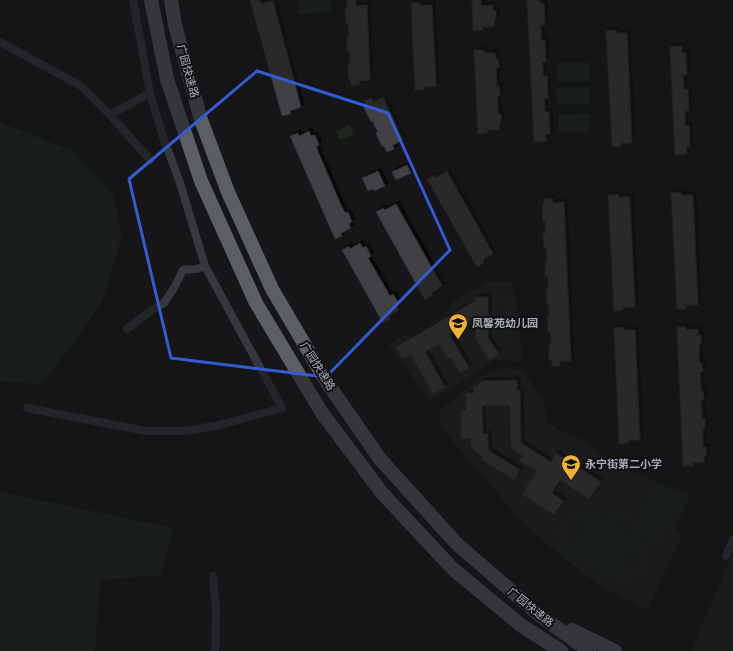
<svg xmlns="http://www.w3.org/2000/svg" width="733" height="651" viewBox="0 0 733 651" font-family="Rubik,'Noto Sans SC',sans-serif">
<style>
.built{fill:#222225}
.green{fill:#1e261f;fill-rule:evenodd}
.building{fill:#404145;stroke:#303034;filter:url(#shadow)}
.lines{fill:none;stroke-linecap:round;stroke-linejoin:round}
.minor{stroke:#37383d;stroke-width:8}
.trunk{stroke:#5b5e65;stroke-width:14}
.marked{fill:none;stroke:#325cd3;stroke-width:3;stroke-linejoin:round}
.labels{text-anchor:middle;stroke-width:4;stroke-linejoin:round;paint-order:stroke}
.street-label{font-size:11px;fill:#a8adb8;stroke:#111113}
.poi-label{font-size:11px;font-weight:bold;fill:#a8adb8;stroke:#111113;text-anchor:start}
</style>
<defs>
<filter id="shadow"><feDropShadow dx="3" dy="-3" stdDeviation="0" flood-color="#0009"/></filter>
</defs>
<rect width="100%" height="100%" fill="#161618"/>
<path class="built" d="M 512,281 L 518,313 L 522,362 L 504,360 L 493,360 L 469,378 L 429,400 L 389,345 L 403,336 L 417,334 L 448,312 L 453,302 L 486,283 Z
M 504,368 L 524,371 L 545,405 L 547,422 L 560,430 L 582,440 L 618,467 L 690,495 L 675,529 L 682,536 L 647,610 L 599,585 L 549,546 L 518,517 L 441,427 L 440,411 L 478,378 Z
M 733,553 L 733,651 L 691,651 Z"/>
<path class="green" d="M 297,0 L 330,0 L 331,12 L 298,14 Z
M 589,62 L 590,81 L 557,82 L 557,63 Z
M 589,87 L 590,104 L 557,105 L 556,89 Z
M 590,114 L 590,131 L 558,132 L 558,115 Z
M 0,122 L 72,151 L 113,195 L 122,235 L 103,300 L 72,345 L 40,384 L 0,381 Z
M 350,125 L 354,134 L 339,140 L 336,131 Z
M 498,298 C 503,297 507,298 510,302 C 513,306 513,335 512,342 C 509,345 506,348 501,348 C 498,347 495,346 494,343 C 491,337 492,315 492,307 C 493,303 494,301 498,298 ZM 500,302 C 504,301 507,303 508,308 L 508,338 L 507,342 L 503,344 L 498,342 L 497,338 L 496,308 L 498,304 Z
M 657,483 L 684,497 L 676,511 L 650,497 Z
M 0,492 L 173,528 L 161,575 L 100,580 L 95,651 L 0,651 Z
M 648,499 L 675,513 L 667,528 L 641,513 Z
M 615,508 L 631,517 L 626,526 L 610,517 Z
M 580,510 L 586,510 L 591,513 L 641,541 C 657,560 644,584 619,581 L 568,554 C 548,539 555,514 580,510 ZM 580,518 L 588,520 L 573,547 C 560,538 564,521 580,518 ZM 632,545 C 649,554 637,579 618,572 Z
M 640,515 L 666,529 L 658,544 L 632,529 Z"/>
<path class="building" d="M 250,0 L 260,0 L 261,4 L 273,1 L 301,107 L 290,111 L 291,114 L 282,116 Z
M 347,0 L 356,0 L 356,6 L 367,5 L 370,80 L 359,81 L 360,85 L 351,85 L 351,79 L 349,79 L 348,64 L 350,64 L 350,51 L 347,51 L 347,36 L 349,36 L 349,30 L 348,23 L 346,24 L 345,8 L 347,8 Z
M 472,0 L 481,0 L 481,6 L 493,5 L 493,11 L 496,11 L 496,20 L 494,21 L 494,27 L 482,27 L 483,30 L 473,31 Z
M 527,0 L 539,0 L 540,4 L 544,4 L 545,25 L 541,26 L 541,40 L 545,40 L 546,62 L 542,62 L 543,69 L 543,76 L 547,76 L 548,98 L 544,98 L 545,112 L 549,112 L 550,134 L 546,134 L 546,141 L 534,142 Z
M 411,3 L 420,3 L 421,6 L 432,5 L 436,86 L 424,87 L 424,90 L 415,90 Z
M 616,30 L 616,33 L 627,33 L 632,143 L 621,143 L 621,146 L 612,147 L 606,31 Z
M 682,46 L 682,53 L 686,53 L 687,75 L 683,75 L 684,90 L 688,89 L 689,111 L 685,111 L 685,126 L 689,125 L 690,147 L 686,147 L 687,154 L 675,155 L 670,47 Z
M 474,50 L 484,50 L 484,53 L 495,53 L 496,59 L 498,59 L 499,68 L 496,68 L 497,87 L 499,86 L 500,96 L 497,96 L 498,102 L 498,114 L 501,114 L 501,123 L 499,123 L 499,130 L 487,130 L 488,133 L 478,134 Z
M 383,97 L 403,140 L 393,145 L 394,149 L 387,152 L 384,146 L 382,147 L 376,133 L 378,132 L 375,127 L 373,121 L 371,122 L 364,108 L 367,107 L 364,101 L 372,98 L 373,102 Z
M 309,131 L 311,136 L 315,135 L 319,145 L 316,147 L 340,203 L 345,213 L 348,212 L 352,222 L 349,224 L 351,228 L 341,233 L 342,236 L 335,239 L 290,136 L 298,133 L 299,136 Z
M 407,165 L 411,173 L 396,180 L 392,172 Z
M 378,171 L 385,186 L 374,191 L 373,189 L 368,191 L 362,178 Z
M 447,171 L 493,254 L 483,260 L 484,263 L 477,267 L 427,179 L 435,175 L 436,178 Z
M 681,192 L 681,195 L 693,195 L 698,305 L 686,305 L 686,309 L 677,309 L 671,193 Z
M 618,194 L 618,197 L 630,197 L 635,307 L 623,307 L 623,310 L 614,311 L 608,195 Z
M 552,198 L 553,203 L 564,202 L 571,361 L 560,361 L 560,366 L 552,366 L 552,360 L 549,360 L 549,345 L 551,344 L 551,338 L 550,332 L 548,332 L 547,317 L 549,317 L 549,304 L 547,304 L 546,289 L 548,289 L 548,276 L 545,276 L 545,261 L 547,261 L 546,248 L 544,248 L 543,233 L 546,233 L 545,221 L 543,221 L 542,205 L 544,205 L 544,199 Z
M 396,204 L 442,286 L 431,293 L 433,295 L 425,300 L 376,212 L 383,208 L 385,210 Z
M 360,243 L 363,248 L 366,246 L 371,256 L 368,258 L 390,296 L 393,294 L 399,304 L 396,306 L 399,310 L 389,316 L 390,319 L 383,323 L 342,250 L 349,246 L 350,249 Z
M 475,297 L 488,297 L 488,338 L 499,354 L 490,361 L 476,340 L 475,318 L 449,334 L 469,368 L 460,373 L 451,358 L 448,359 L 439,344 L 425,352 L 445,387 L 433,394 L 411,355 L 403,359 L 396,347 L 475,301 Z
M 624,327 L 624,330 L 635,330 L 640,440 L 629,440 L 629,443 L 619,444 L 614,328 Z
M 677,327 L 686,327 L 686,330 L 698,329 L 698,335 L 701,335 L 701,344 L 699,345 L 699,357 L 700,363 L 702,363 L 703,372 L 700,372 L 701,385 L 701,391 L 703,391 L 704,400 L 701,400 L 702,413 L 702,419 L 705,419 L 705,428 L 703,428 L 703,447 L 706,447 L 706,456 L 704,456 L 704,462 L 693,463 L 693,466 L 683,466 Z
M 517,380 L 517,391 L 520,390 L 521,443 L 551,462 L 556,453 L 601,482 L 589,499 L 560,480 L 552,493 L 563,501 L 554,515 L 522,494 L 537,471 L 520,461 L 523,456 L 511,448 L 510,405 L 482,406 L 483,434 L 488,434 L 488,450 L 520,470 L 514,480 L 482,460 L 483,457 L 472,448 L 470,438 L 461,439 L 461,411 L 466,411 L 466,393 L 474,393 L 473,388 L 482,381 Z"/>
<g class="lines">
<path class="minor" d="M 0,42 L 81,86 L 110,115 L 150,160
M 110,115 L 150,93
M 127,329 L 149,312 L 164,303 L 174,288 L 183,270 L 197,269 L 205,266
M 27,408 L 146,431 L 185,431 L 220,425 L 282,408 L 205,266 L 180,183 L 162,134 L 150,93 L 133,0
M 726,556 L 733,540
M 213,576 L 216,609 L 215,651"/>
<path class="trunk" d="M 151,0 L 167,79 L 201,181 L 256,303 L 322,413 L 382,493 L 453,569 L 522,626 L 561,651
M 171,0 L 175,25 L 201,120 L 228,192 L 272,289 L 326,381 L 380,459 L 457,544 L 538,614 L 589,651
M 572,630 L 615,651"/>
</g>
<path d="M0 0H733V651H0ZM 257,71 L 388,113 L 450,250 L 326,377 L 171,358 L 129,179 Z" fill="#161618" fill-opacity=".55" fill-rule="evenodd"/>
<path class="marked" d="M 257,71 L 388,113 L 450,250 L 326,377 L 171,358 L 129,179 Z"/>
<defs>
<symbol id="school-pin" viewBox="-11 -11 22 30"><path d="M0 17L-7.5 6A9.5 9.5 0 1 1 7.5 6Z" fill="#f2b134" stroke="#111113"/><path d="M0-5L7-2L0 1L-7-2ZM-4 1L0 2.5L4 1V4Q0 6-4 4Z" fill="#111"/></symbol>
</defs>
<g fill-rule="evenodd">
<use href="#school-pin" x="447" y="312" width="22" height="30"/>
<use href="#school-pin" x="560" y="453" width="22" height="30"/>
</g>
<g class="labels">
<g class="street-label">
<text transform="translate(188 71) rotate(75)" y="4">广园快速路</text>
<text transform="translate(318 366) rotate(58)" y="4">广园快速路</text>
<text transform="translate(531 607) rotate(39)" y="4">广园快速路</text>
</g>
<g class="poi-label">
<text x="472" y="327">凤馨苑幼儿园</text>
<text x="585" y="468">永宁街第二小学</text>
</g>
</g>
</svg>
